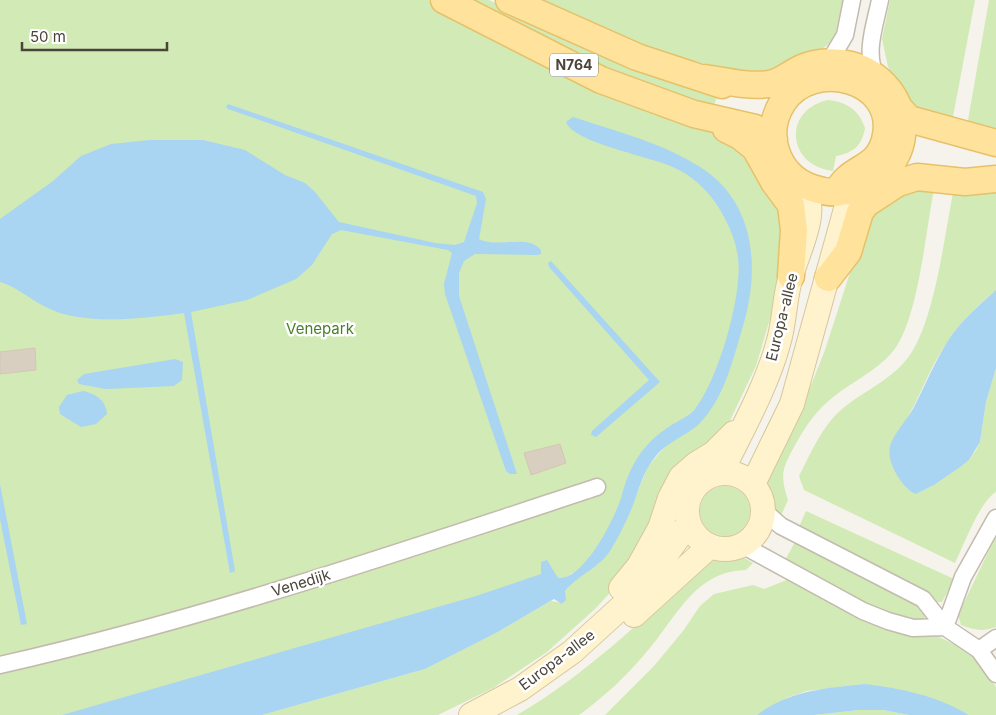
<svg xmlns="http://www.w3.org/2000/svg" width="996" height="715" viewBox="0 0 996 715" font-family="Inter,sans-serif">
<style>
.green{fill:#d2eab5}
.water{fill:#a9d4f2}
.building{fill:#d8cfc1;stroke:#d3c7b4}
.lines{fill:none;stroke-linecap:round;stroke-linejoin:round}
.minor-casing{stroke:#c2bbae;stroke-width:19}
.secondary-casing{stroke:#d6c79b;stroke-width:26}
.primary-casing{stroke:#e6c16a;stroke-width:29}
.minor{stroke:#fff;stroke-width:16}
.secondary{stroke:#fff3cd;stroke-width:24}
.primary{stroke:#ffe39c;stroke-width:26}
.labels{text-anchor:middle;stroke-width:5;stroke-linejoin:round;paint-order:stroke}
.shield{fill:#fff;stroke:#817c74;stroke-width:1}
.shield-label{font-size:14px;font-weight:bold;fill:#4b4439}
.street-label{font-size:15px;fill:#4b4439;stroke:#fff}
.park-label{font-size:15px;fill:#4a7f2a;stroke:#fff}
</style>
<rect width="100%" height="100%" fill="#f6f3ec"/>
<path class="green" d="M 0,0 L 428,0 L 504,46 L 576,81 L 716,131 L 737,142 L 778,202 L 783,247 L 775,302 L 756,366 L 724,433 L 661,510 L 617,585 L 595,609 L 547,652 L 493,688 L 438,715 L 262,715 L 425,669 L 496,633 L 551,601 L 564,603 L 565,591 L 570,584 L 599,563 L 608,553 L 631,509 L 647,468 L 667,444 L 701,422 L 716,399 L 733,359 L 715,391 L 647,452 L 593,560 L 553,586 L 160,715 L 0,715 Z
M 454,0 L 489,0 L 506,9 L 718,95 L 713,107 L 659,92 Z
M 536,0 L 843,0 C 840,10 837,34 832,41 C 822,53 770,74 754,76 L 655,51 Z
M 890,0 L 975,0 L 952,122 L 928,119 L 899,90 L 888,67 L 882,39 Z
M 989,0 L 996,0 L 996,130 L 967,126 Z
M 828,100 C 847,102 859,110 865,128 C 862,146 853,153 836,156 L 833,171 C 787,166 782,110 828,100 Z
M 911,188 L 934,189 C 926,230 919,309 898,344 C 885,366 857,379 837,394 C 817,409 806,425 794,447 C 782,469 780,475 788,500 L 780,518 L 769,499 L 767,482 L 812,383 L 825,350 L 868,217 Z
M 953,193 L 996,193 L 996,290 C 976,307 958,324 944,347 C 925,376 916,410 894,438 L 916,494 L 934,485 L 969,460 L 976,450 L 980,442 L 986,402 L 996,368 L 996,492 C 980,501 964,545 955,563 L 804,490 L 799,476 C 811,453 822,426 842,409 C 865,390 892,380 910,355 C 935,318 944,238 953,193 Z
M700 511a25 25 0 1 1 50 0a25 25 0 1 1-50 0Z
M 806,511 L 954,579 L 942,602 L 934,602 L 798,529 Z
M 996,536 L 996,627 C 983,632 973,630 961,625 L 958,615 Z
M 796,540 L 906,597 L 925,610 L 925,620 L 910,622 L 862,602 L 784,562 Z
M 739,555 L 753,563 L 746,570 C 693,571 675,621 644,655 C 625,677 603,698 579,715 L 517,715 C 586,675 645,617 704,564 L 719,558 Z
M 789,579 L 899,630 L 939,637 L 968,651 L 981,664 L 996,687 L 996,715 L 969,715 L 960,710 L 864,684 L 807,691 L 789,697 L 757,715 L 605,715 L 654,666 L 683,631 L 700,606 L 714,594 L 753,585 L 764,589 Z
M 859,710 L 883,710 L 909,715 L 814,715 Z"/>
<path class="water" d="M 228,104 L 483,192 L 486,199 L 479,239 C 497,249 527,233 541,250 L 541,254 L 537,255 L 475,254 L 464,261 L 459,273 L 459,296 L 517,474 L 510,474 L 506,471 L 445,294 L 444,284 L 452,253 L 448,250 L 341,230 L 332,234 L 312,265 L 296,279 L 247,300 L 191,312 L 235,571 L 230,573 L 184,313 C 145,318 87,326 50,309 C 33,302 18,287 0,282 L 0,219 L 53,181 L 81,156 L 111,144 L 150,140 L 203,140 L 245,150 L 285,175 L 305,183 L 315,192 L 339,222 L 435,243 L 455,245 L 464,242 L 477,203 L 476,196 L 228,109 L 226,107 Z
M 573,117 C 615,131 663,143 700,167 C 756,202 760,269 743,326 C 733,359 725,396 701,422 C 689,435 669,440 656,456 C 642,472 639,491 631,510 C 625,524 618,538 610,551 C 599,568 578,575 565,591 L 566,600 L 562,604 L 554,599 L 496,633 L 425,669 L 262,715 L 62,715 L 476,596 L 541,574 L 541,562 L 547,560 L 558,578 C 584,581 616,516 622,495 C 630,464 644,443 670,426 C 678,421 689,416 695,409 C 718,380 743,295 738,258 C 736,239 726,218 715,202 C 705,188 691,175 675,168 C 654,157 573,143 566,122 Z
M 551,261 L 660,382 L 596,437 L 591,435 L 592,431 L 649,380 L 549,267 L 548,263 Z
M 996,290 L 996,368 L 986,402 L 980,442 L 969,460 L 960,467 L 934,485 L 916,494 C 902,488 886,462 890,446 C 894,433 907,420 914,407 C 924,388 932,368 943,349 C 956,325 976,308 996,290 Z
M 175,359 L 183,362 L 182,380 L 174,386 L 105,389 L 79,384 L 77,380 L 84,374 Z
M 83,391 C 96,394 106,400 107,414 L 96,424 L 81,427 L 60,414 L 59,407 L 67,395 Z
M 0,484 L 27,624 L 21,625 L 0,519 Z
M 864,684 C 900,688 938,696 969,715 L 909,715 L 883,710 L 859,710 L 814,715 L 757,715 C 788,691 826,688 864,684 Z"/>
<path class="building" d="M 35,348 L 36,370 L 0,374 L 0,352 Z
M 560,444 L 566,463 L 531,475 L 524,453 Z"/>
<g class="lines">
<defs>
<path id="minor" d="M 829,62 L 845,35 L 852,0
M 876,77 C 864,53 875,25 880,0
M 764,511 L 781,526 L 923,599 L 945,627 L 979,650 L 996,674
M 742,545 L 863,611 L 888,621 L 913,628 L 945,627
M 945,627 L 963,577 L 996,518
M 979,650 L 996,638
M 0,665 C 203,619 400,552 597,487"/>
<path id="secondary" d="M687 511a38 38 0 1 1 76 0a38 38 0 1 1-76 0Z
M 721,473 C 741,431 766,388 778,344 C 785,322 784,298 791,276 C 799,247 819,214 804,185
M 753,484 L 792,404 L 849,198 L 856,190
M 621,588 L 639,566 L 660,528 L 670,498 L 681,477 L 696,464 L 714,453 L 734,433
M 634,615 L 710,546
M 471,715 L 520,689 L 572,652 L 638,592 L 689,523"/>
<path id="primary" d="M 444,0 L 601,80 L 694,114 L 755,128 L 774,140
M 509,0 L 637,57 L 722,85
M 705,78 C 725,81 749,87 769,84 C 779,83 787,76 796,71 C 812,62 833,60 851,65 C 866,69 878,77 888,89 C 930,143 873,210 812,188 C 777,176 762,134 783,102 C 813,57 896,79 886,135 C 880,172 848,165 837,193
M 900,109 L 909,119 L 996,143
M 726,129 L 740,136 L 755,148 L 774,182 L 791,205 L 794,230 L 791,276
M 828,278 L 848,252 L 860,212 L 866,204 L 898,183 L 917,177 L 965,182 L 996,179"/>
</defs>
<use href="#minor" class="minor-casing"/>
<use href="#secondary" class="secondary-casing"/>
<use href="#primary" class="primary-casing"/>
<use href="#minor" class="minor"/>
<use href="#secondary" class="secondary"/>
<use href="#primary" class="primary"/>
</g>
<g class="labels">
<rect class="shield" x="550" y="53.5" width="48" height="23" rx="4"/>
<g class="shield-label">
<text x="574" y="70">N764</text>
</g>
<g class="street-label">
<text transform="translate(782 317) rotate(-76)" y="5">Europa-allee</text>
<text transform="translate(301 583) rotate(-17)" y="5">Venedijk</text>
<text transform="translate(557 660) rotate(-37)" y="5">Europa-allee</text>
</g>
<g class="park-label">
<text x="320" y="334">Venepark</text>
</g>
</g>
<path d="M22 42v8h145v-8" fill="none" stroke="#4b4439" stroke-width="2.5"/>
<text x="30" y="42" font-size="15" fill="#4b4439" stroke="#ffffff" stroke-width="4" paint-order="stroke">50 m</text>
</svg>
